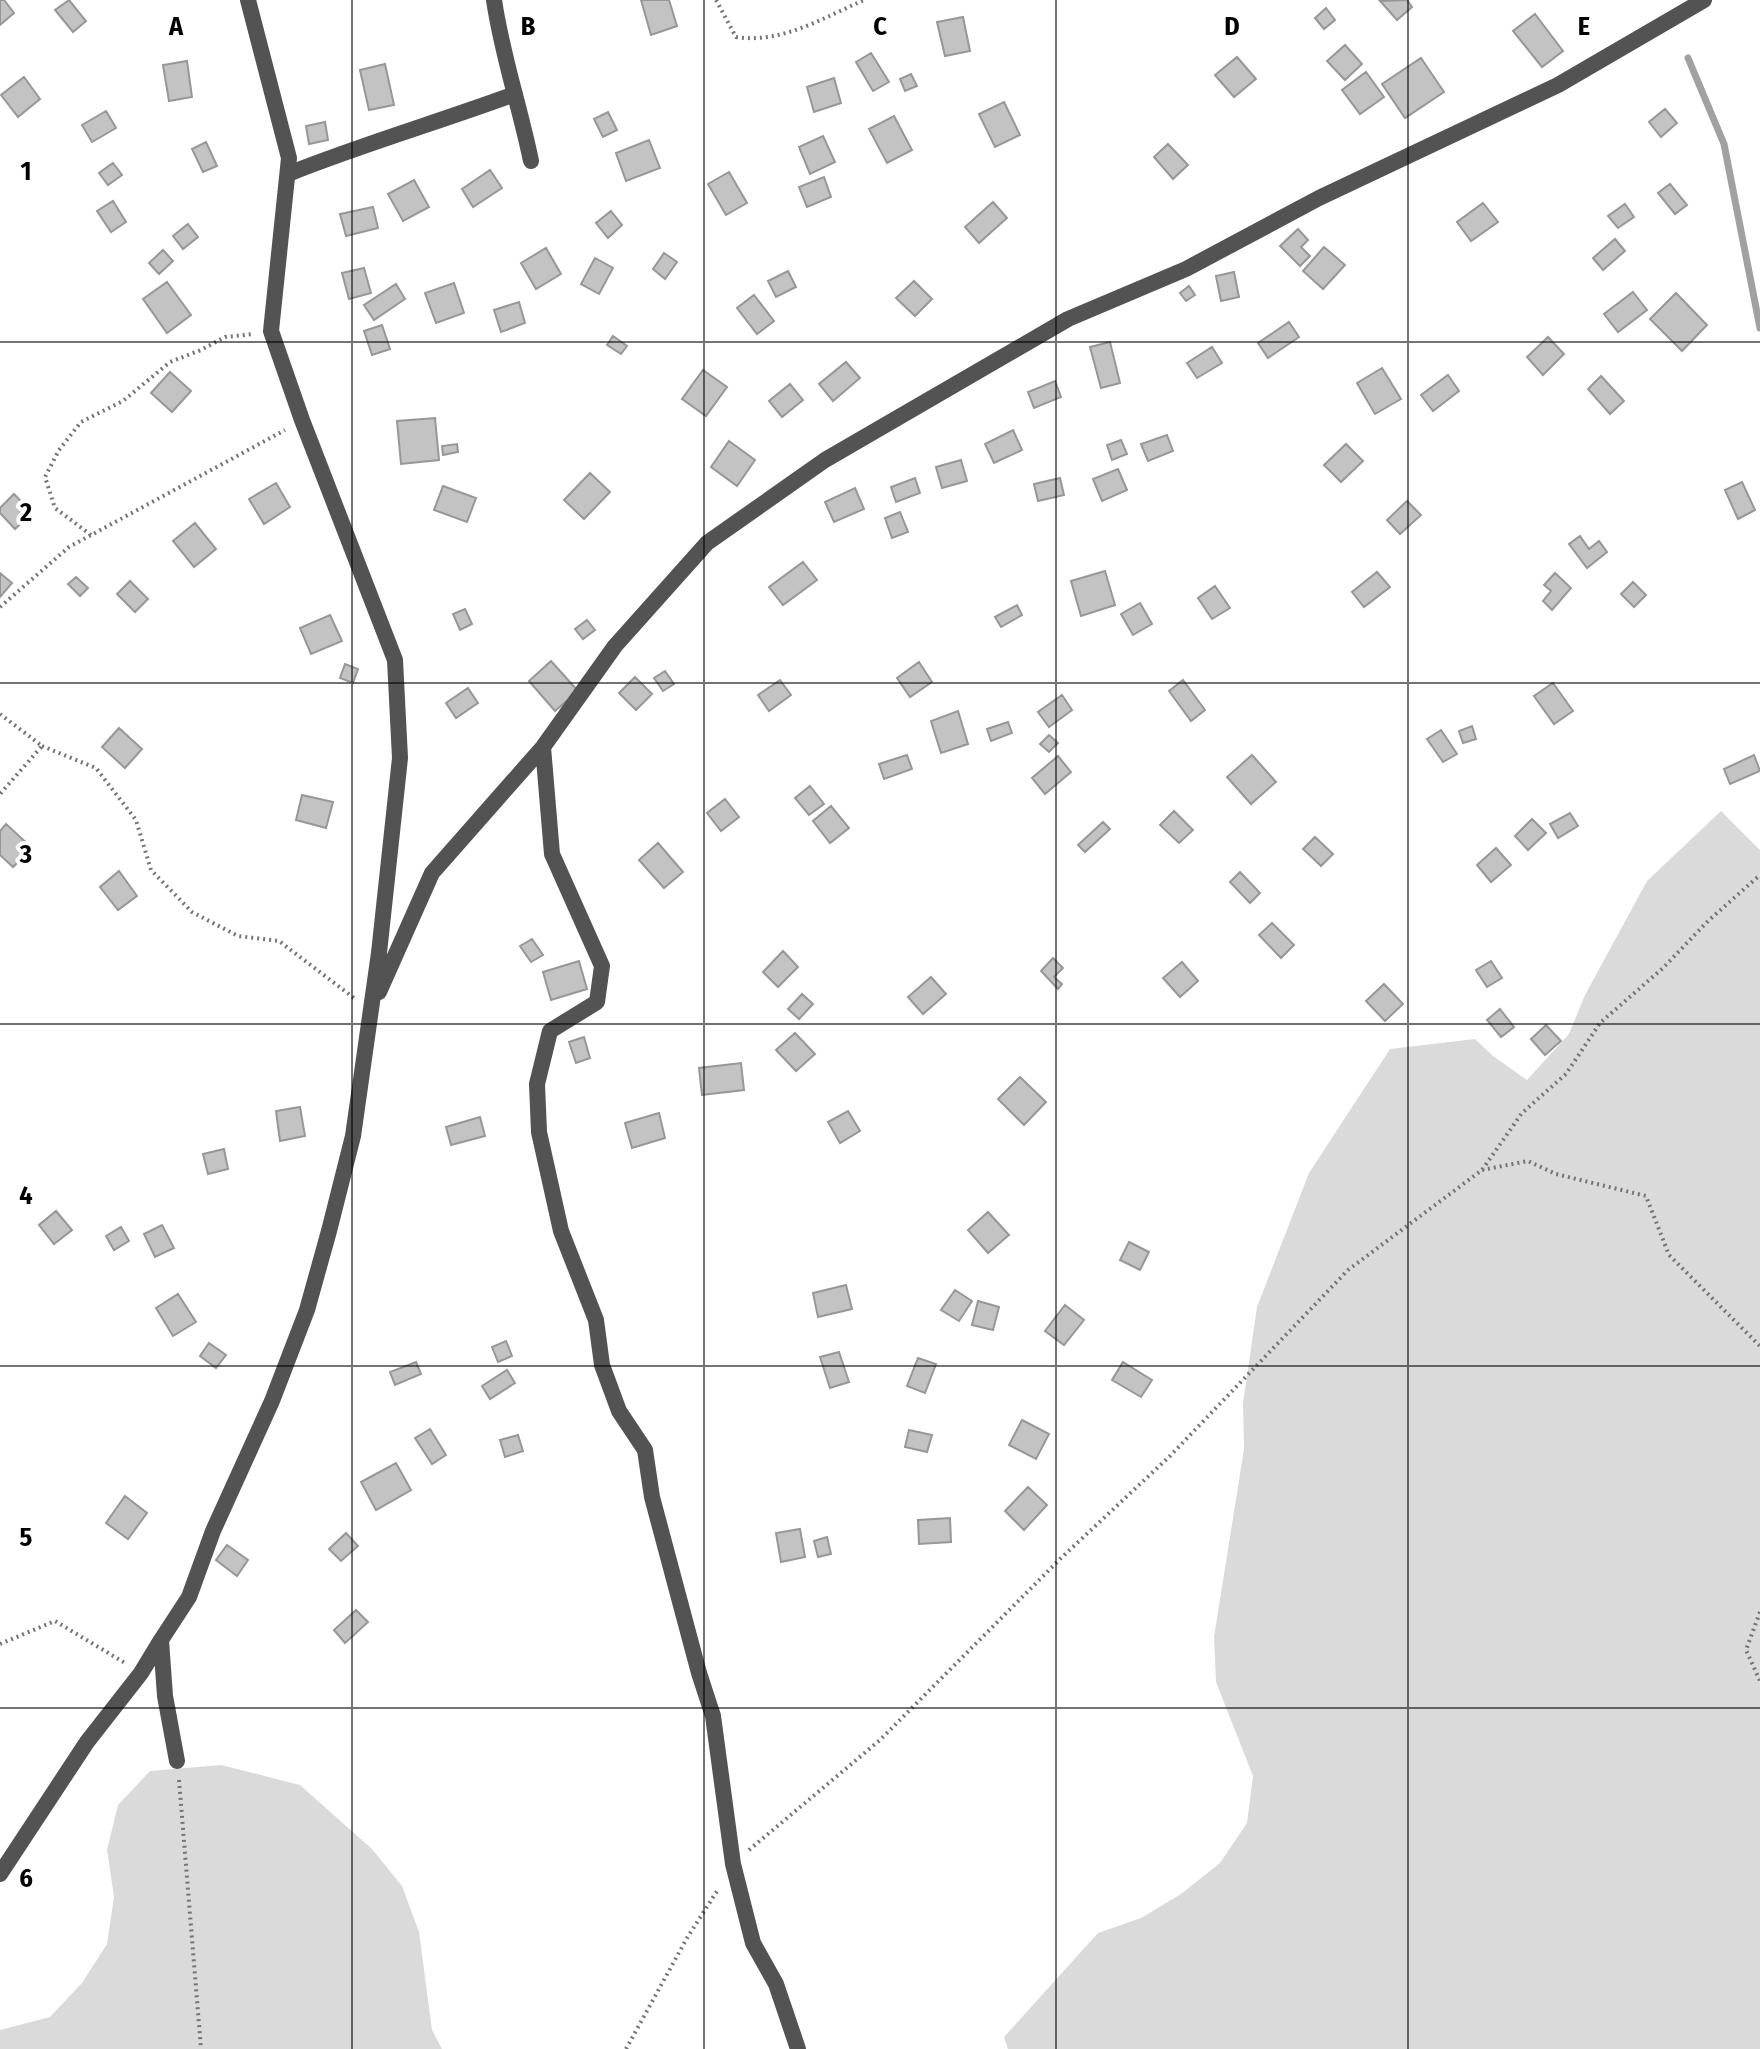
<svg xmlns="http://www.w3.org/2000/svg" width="1760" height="2049" viewBox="0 0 1760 2049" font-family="'Fira Sans Condensed',sans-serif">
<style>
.green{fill:#dadada}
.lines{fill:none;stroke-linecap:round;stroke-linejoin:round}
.stream{stroke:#a1a1a1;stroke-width:7}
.building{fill:#c3c3c3;stroke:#979797;stroke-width:2}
.path{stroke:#757575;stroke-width:4;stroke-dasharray:2 4;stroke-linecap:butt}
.minor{stroke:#535353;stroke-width:16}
.grid{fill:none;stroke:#000;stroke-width:2;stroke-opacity:0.55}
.grid-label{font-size:26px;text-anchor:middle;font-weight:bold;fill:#000;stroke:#fff;stroke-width:8;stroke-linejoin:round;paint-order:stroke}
</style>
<rect width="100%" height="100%" fill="#fff"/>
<path class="green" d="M 1721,811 L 1760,850 L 1760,2049 L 1008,2049 L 1004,2037 L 1098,1933 L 1141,1918 L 1181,1894 L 1220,1863 L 1247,1823 L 1253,1776 L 1216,1682 L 1214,1637 L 1244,1449 L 1243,1403 L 1257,1307 L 1309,1173 L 1390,1049 L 1475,1039 L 1493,1056 L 1527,1080 L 1569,1034 L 1585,995 L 1647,881 Z
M 221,1765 L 300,1785 L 372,1849 L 402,1886 L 419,1932 L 432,2030 L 442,2049 L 0,2049 L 0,2030 L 50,2017 L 82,1983 L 107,1944 L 114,1897 L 107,1850 L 118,1805 L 150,1771 Z"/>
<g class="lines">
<path class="stream" d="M 1688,58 L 1724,144 L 1760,328"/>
</g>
<path class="building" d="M 0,0 L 4,0 L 14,13 L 0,25 Z
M 69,0 L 86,21 L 73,32 L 55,10 Z
M 641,0 L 669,0 L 677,26 L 651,35 Z
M 1407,0 L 1412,7 L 1397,20 L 1380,1 Z
M 1326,8 L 1335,20 L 1324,29 L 1315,18 Z
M 1535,14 L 1563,51 L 1542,67 L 1513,31 Z
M 963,17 L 970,51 L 945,56 L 937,22 Z
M 1345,45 L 1362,64 L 1345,80 L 1327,61 Z
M 871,53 L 889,82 L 873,91 L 856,62 Z
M 1237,57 L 1256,79 L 1234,97 L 1215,75 Z
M 1421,58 L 1444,92 L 1405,118 L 1382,84 Z
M 187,61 L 192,97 L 169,101 L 163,65 Z
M 385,64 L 394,105 L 369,110 L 360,70 Z
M 1366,72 L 1384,97 L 1360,114 L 1342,90 Z
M 911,74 L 917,86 L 905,91 L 900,79 Z
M 24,77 L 40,99 L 18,117 L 1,95 Z
M 834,78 L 841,103 L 814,112 L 807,87 Z
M 1004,102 L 1020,135 L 995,147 L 979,114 Z
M 1665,109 L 1677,123 L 1661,137 L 1649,122 Z
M 106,111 L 116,128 L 92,142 L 82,125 Z
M 608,112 L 617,130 L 603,137 L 594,119 Z
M 894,116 L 912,150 L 887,163 L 869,129 Z
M 325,122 L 328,140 L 309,144 L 306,126 Z
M 823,136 L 835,162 L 810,174 L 799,147 Z
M 649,140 L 660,168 L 626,181 L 616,153 Z
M 206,142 L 217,166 L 203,172 L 192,149 Z
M 1168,144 L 1188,165 L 1173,179 L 1154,157 Z
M 113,163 L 122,175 L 108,185 L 99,173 Z
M 490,170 L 502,188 L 473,207 L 462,189 Z
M 729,172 L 747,203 L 726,215 L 708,184 Z
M 824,177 L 831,197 L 807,207 L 799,187 Z
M 414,180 L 429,207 L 403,221 L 388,194 Z
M 1670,184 L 1687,205 L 1675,214 L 1658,193 Z
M 113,201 L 126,222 L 111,232 L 97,211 Z
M 993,202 L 1007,218 L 979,243 L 965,227 Z
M 1483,203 L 1498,222 L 1471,241 L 1457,222 Z
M 1625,204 L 1634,217 L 1618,228 L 1608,216 Z
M 373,207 L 378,228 L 346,236 L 340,214 Z
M 611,211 L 622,225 L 608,238 L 596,223 Z
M 188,224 L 198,237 L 183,249 L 173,236 Z
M 1298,229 L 1308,240 L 1301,247 L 1310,256 L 1300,266 L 1280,246 Z
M 1615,239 L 1625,251 L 1603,270 L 1593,258 Z
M 1324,247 L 1345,265 L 1323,289 L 1303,271 Z
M 546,248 L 561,274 L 536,289 L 521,263 Z
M 163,250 L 173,261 L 159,274 L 149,263 Z
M 664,253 L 677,262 L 665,279 L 653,269 Z
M 595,258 L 613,268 L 599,294 L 581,284 Z
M 364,268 L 371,293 L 349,299 L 342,273 Z
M 788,271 L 796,287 L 776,297 L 768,281 Z
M 1234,272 L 1239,297 L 1221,301 L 1216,276 Z
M 914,281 L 932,299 L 915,316 L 896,298 Z
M 167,282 L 191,315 L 167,333 L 143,299 Z
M 454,283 L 464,313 L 436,323 L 425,293 Z
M 396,284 L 405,299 L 374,320 L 364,305 Z
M 1189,286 L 1195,295 L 1186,301 L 1180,293 Z
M 1633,292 L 1647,310 L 1618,332 L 1604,314 Z
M 1676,293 L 1707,325 L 1682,351 L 1650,319 Z
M 754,295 L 774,321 L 757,334 L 737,308 Z
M 519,302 L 525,323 L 501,332 L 494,310 Z
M 1289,322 L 1299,337 L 1268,358 L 1258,343 Z
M 382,325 L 390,349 L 372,355 L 364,331 Z
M 613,336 L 627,346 L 621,354 L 607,345 Z
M 1548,337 L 1564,354 L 1543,375 L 1527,357 Z
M 1110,342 L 1120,383 L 1101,388 L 1090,347 Z
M 1212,347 L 1222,363 L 1197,378 L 1187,363 Z
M 846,362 L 860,378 L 833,401 L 819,384 Z
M 1382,368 L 1401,399 L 1375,414 L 1357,383 Z
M 703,370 L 727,387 L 706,416 L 682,399 Z
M 170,372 L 191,391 L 172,412 L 151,393 Z
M 1448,375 L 1459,391 L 1433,411 L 1421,395 Z
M 1601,376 L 1624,401 L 1610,414 L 1588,389 Z
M 1055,381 L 1061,397 L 1034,408 L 1028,392 Z
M 790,384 L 803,400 L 782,417 L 769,401 Z
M 435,418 L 439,460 L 401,464 L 397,421 Z
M 1013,430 L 1022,450 L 994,463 L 985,444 Z
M 1167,435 L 1173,451 L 1148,461 L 1141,444 Z
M 1121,440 L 1127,454 L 1112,460 L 1107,445 Z
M 729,441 L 755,460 L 737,486 L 711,467 Z
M 457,444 L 458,452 L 443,455 L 442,446 Z
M 1346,444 L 1363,461 L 1341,482 L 1324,465 Z
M 961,460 L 967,481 L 942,488 L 936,467 Z
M 1118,469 L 1127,490 L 1102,501 L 1093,479 Z
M 590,473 L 610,492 L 584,519 L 564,500 Z
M 915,478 L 920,493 L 896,502 L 891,487 Z
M 1060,478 L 1064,495 L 1038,501 L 1034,484 Z
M 1742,482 L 1755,510 L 1738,519 L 1725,490 Z
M 276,483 L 290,507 L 264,524 L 249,499 Z
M 443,486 L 476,498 L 467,522 L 434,510 Z
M 855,488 L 864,509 L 834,522 L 825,502 Z
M 14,494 L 32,513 L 15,529 L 0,513 L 0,508 Z
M 1407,501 L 1421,515 L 1400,534 L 1387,520 Z
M 900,512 L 908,532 L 892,538 L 885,518 Z
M 195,523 L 216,549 L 194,567 L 173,541 Z
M 1580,536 L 1589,549 L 1599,541 L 1607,552 L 1587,568 L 1569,544 Z
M 803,562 L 817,580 L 783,605 L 769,587 Z
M 1105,571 L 1115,605 L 1081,616 L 1071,581 Z
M 1377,572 L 1390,587 L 1364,607 L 1352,592 Z
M 0,573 L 12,583 L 0,597 Z
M 1555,573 L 1571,588 L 1552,610 L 1543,601 L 1551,591 L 1544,585 Z
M 76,577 L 88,588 L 80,596 L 68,584 Z
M 130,581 L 148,599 L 135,612 L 117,594 Z
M 1633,582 L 1646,595 L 1634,607 L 1621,594 Z
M 1215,586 L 1230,608 L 1212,619 L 1198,598 Z
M 1140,603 L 1152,624 L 1133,635 L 1121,614 Z
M 1017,605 L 1022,615 L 1001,627 L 995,617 Z
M 465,609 L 472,624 L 460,630 L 453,614 Z
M 330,615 L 342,641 L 311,654 L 300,628 Z
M 587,620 L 595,630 L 583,639 L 575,629 Z
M 551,661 L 578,691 L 555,711 L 529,681 Z
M 919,662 L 932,682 L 910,697 L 897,678 Z
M 345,664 L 358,669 L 353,683 L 340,678 Z
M 665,671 L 674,684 L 663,691 L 654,678 Z
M 635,677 L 652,694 L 636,710 L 619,693 Z
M 780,680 L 791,695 L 769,711 L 758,695 Z
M 1183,680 L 1205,710 L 1191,721 L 1169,691 Z
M 1553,683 L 1573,711 L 1554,724 L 1534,696 Z
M 468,688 L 478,703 L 456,718 L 446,703 Z
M 1062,695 L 1072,710 L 1049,727 L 1038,712 Z
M 958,711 L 968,744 L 941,753 L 931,721 Z
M 1008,722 L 1012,733 L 991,741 L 987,729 Z
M 1472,726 L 1476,739 L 1463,743 L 1459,731 Z
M 119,728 L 142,749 L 125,768 L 102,747 Z
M 1441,730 L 1457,754 L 1443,762 L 1427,739 Z
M 1049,735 L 1058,743 L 1049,752 L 1040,744 Z
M 907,755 L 912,769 L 884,779 L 879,764 Z
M 1252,755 L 1276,782 L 1251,804 L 1227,777 Z
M 1754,755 L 1760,771 L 1730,784 L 1724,769 Z
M 1058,756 L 1071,772 L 1045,794 L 1032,778 Z
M 810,786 L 824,804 L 809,815 L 795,798 Z
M 302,795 L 333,802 L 326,828 L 296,820 Z
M 725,799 L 739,817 L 721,831 L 707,813 Z
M 831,806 L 849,828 L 830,843 L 813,821 Z
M 1174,811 L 1193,830 L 1179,843 L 1160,825 Z
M 1570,813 L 1578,826 L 1558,838 L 1550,824 Z
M 1532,819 L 1546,833 L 1528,850 L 1515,836 Z
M 1103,822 L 1110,829 L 1085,852 L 1078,845 Z
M 6,824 L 32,848 L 13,867 L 0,855 L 0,831 Z
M 1315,837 L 1333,854 L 1321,866 L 1303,849 Z
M 658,843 L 683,872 L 664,888 L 639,860 Z
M 1496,848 L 1511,865 L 1491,882 L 1477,865 Z
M 119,871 L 137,896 L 118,910 L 100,887 Z
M 1240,872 L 1260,893 L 1250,903 L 1230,882 Z
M 1272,923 L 1294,945 L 1281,958 L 1259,935 Z
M 532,939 L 543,955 L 531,962 L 520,946 Z
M 783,951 L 798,967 L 778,987 L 763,972 Z
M 1053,958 L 1063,968 L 1054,977 L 1062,984 L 1058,989 L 1041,971 Z
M 579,961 L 587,989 L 551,1000 L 543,972 Z
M 1491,961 L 1502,978 L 1487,987 L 1476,970 Z
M 1182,962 L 1198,981 L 1180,997 L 1163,978 Z
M 931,977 L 946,994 L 923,1014 L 908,997 Z
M 1384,984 L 1403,1004 L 1385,1021 L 1366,1001 Z
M 802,994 L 813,1004 L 799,1019 L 788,1009 Z
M 1500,1009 L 1514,1027 L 1501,1037 L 1487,1020 Z
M 1546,1025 L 1561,1041 L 1545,1055 L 1531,1039 Z
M 795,1033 L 815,1054 L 796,1071 L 776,1050 Z
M 584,1037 L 590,1058 L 576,1063 L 569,1042 Z
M 741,1063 L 744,1090 L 702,1095 L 699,1068 Z
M 1020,1077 L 1046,1102 L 1024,1125 L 998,1099 Z
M 300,1107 L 305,1136 L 280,1141 L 276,1111 Z
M 848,1111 L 860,1131 L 840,1143 L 828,1122 Z
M 659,1113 L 665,1138 L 632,1148 L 625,1123 Z
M 480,1117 L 485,1136 L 451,1145 L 446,1127 Z
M 224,1149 L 228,1169 L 208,1174 L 203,1154 Z
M 56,1211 L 72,1230 L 54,1244 L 39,1225 Z
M 988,1212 L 1009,1235 L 988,1253 L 968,1230 Z
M 162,1225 L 174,1248 L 155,1257 L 144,1234 Z
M 121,1227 L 129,1241 L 114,1250 L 106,1236 Z
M 1129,1242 L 1149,1252 L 1140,1270 L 1120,1260 Z
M 846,1285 L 852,1309 L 818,1317 L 813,1293 Z
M 955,1290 L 972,1301 L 959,1321 L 941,1310 Z
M 178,1294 L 196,1322 L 173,1336 L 156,1308 Z
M 978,1301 L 999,1307 L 993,1330 L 972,1325 Z
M 1065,1305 L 1084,1320 L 1064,1345 L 1045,1331 Z
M 506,1341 L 512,1356 L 498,1362 L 492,1347 Z
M 209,1343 L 226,1355 L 216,1368 L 200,1356 Z
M 839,1352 L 849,1382 L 830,1388 L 820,1357 Z
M 918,1358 L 936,1364 L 925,1393 L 907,1386 Z
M 416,1362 L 421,1374 L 395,1385 L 390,1372 Z
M 1123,1362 L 1152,1380 L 1141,1397 L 1112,1380 Z
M 507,1370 L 515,1383 L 490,1399 L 482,1386 Z
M 1022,1420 L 1049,1434 L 1036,1459 L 1009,1445 Z
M 430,1429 L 446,1455 L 432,1464 L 415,1438 Z
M 909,1430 L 932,1435 L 927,1452 L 905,1447 Z
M 518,1435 L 523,1451 L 505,1457 L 500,1440 Z
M 396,1463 L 411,1490 L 376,1510 L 361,1482 Z
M 1028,1487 L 1047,1505 L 1024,1530 L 1005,1511 Z
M 125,1496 L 147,1513 L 128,1539 L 106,1523 Z
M 950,1518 L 951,1542 L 919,1544 L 918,1520 Z
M 800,1529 L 805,1557 L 781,1562 L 776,1533 Z
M 346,1533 L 358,1546 L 341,1561 L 329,1549 Z
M 827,1537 L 831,1554 L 818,1557 L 814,1541 Z
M 227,1545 L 248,1560 L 237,1576 L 216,1560 Z
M 356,1610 L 368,1622 L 345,1643 L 334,1630 Z"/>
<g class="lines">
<path class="path" d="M 716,0 L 736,37 C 781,44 823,18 864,0
M 91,535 L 55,508 L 45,477 L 59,450 L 81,422 L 123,401 L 170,362 L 201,350 L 225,337 L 254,334
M 0,607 L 69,547 L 285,430
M 0,714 L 42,746 L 0,794
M 42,746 L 96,768 L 136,820 L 151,870 L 192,912 L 238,936 L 279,941 L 354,998
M 1482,1170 L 1528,1161 L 1556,1174 L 1646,1196 L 1669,1255 L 1760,1346
M 1760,1612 L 1746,1650 L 1760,1681
M 0,1644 L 55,1621 L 125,1663
M 179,1780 L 201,2049
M 749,1850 L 880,1740 L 1059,1560 L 1170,1456 L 1348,1270 L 1482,1170 L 1522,1113 L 1566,1074 L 1600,1023 L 1663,968 L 1708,921 L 1760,875
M 626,2049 L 687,1938 L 719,1888"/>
<path class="minor" d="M 494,0 C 502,55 520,107 531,161
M 288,174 C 363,144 439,122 515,94
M 543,747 L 552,854 L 602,966 L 597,1002 L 550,1031 L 537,1084 L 539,1132 L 561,1231 L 596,1320 L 602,1365 L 619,1411 L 645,1450 L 652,1497 L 699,1673 L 713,1716 L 733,1864 L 753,1943 L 776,1984 L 798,2049
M 379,992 L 432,873 L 543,747 L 615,646 L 707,543 L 825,460 L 1068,319 L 1186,269 L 1319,198 L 1558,85 L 1704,0
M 177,1761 L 165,1696 L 161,1640 L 189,1597 L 213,1531 L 272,1401 L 307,1310 L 329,1231 L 353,1136 L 379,953 L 400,758 L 395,660 L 302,420 L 271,331 L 289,158 L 248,0
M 0,1874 L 87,1742 L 141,1673 L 161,1640"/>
</g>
<path class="grid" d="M 352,0 L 352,2049M 704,0 L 704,2049M 1056,0 L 1056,2049M 1408,0 L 1408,2049M 0,342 L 1760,342M 0,683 L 1760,683M 0,1024 L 1760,1024M 0,1366 L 1760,1366M 0,1708 L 1760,1708"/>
<g class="grid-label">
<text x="176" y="35">A</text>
<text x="528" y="35">B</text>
<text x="880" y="35">C</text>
<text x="1232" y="35">D</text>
<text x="1584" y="35">E</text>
<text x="26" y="180">1</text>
<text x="26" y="521">2</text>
<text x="26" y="863">3</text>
<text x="26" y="1204">4</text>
<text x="26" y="1546">5</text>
<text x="26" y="1887">6</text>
</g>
</svg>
